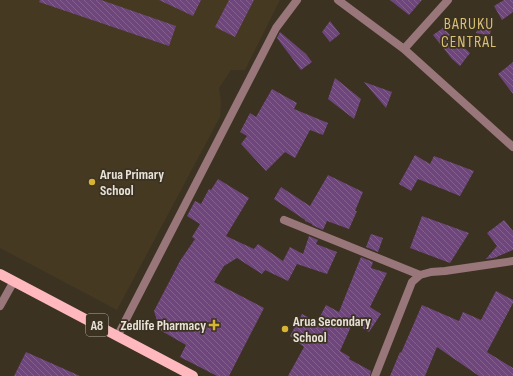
<svg xmlns="http://www.w3.org/2000/svg" width="513" height="376" viewBox="0 0 513 376" font-family="'Sofia Sans Condensed',sans-serif">
<style>
.built{fill:#463922}
.building{fill:url(#building-back-hatch)}
.lines{fill:none;stroke-linecap:round;stroke-linejoin:round}
.minor{stroke:#997679;stroke-width:8}
.tertiary{stroke:#997679;stroke-width:8}
.primary{stroke:#feb8be;stroke-width:10}
.poi-dot{fill:#d8b434;stroke:#3b3222;stroke-width:1.5}
.labels{text-anchor:middle;stroke-width:3.5;stroke-linejoin:round;paint-order:stroke}
.shield{fill:#3b3222;stroke:#b4ada1;stroke-width:1}
.shield-label{font-size:13px;font-weight:bold;fill:#e8e2d8}
.poi-label{font-size:14px;font-weight:bold;fill:#e8e2d8;stroke:#3b3222;text-anchor:start}
.quarter-label{font-size:16px;letter-spacing:1px;fill:#d8c074;stroke:#3b3222}
</style>
<defs>
<pattern id="building-back-hatch" width="6" height="6" patternUnits="userSpaceOnUse"><rect width="6" height="6" fill="#6e467c"/><path d="M-1 5l2 2M0 0l6 6M5-1l2 2" fill="none" stroke="#83608e"/></pattern>
</defs>
<rect width="100%" height="100%" fill="#3b3222"/>
<path class="built" d="M 0,0 L 280,0 L 245,70 L 231,70 L 219,88 L 221,101 L 220,117 L 117,310 L 0,248 Z"/>
<path class="building" d="M 40,0 L 101,0 L 176,26 L 169,46 L 39,2 Z
M 159,0 L 201,0 L 193,16 Z
M 229,0 L 254,0 L 235,37 L 215,27 Z
M 390,0 L 422,0 L 409,15 Z
M 504,0 L 513,0 L 513,12 L 502,20 L 494,6 Z
M 494,19 L 490,34 L 486,35 L 476,33 L 479,25 L 482,22 Z
M 330,21 L 340,34 L 330,42 L 322,32 Z
M 443,28 L 470,53 L 460,66 L 452,59 L 433,35 Z
M 280,32 L 306,54 L 312,62 L 301,70 L 277,38 Z
M 513,62 L 513,94 L 498,74 Z
M 335,78 L 361,99 L 354,119 L 328,99 Z
M 364,82 L 392,92 L 386,108 Z
M 272,89 L 297,103 L 294,109 L 328,123 L 323,135 L 310,130 L 295,158 L 285,152 L 266,171 L 241,144 L 247,136 L 240,132 L 250,113 L 256,117 Z
M 415,155 L 430,164 L 434,156 L 474,171 L 460,196 L 418,179 L 411,191 L 399,184 Z
M 328,175 L 363,192 L 355,211 L 357,211 L 349,229 L 327,221 L 323,230 L 312,225 L 312,224 L 305,221 L 305,220 L 274,199 L 281,187 L 310,206 Z
M 218,179 L 249,198 L 226,236 L 254,249 L 258,244 L 283,261 L 290,247 L 303,254 L 309,236 L 318,240 L 316,244 L 337,252 L 327,274 L 297,264 L 288,281 L 265,270 L 262,274 L 237,258 L 224,266 L 214,282 L 264,308 L 229,376 L 217,376 L 180,357 L 186,345 L 160,330 L 154,311 L 180,261 L 195,239 L 192,237 L 200,224 L 187,216 L 195,201 L 201,204 L 209,189 L 211,190 Z
M 422,216 L 469,233 L 450,263 L 410,248 Z
M 504,220 L 513,231 L 513,250 L 494,258 L 486,259 L 497,246 L 487,233 Z
M 371,234 L 383,238 L 378,252 L 366,247 Z
M 361,257 L 373,262 L 371,268 L 387,273 L 370,307 L 381,314 L 369,332 L 353,322 L 340,351 L 350,357 L 349,359 L 371,371 L 370,376 L 288,376 L 304,347 L 290,336 L 302,314 L 317,322 L 326,305 L 339,312 Z
M 496,291 L 513,300 L 513,303 L 487,352 L 513,368 L 513,376 L 479,376 L 437,347 L 425,376 L 390,376 L 400,352 L 401,353 L 422,305 L 459,321 L 463,312 L 481,320 Z
M 26,352 L 80,376 L 14,376 Z"/>
<g class="lines">
<path class="minor" d="M 338,0 L 404,49 L 513,147
M 404,49 L 448,0
M 284,220 L 420,275
M 118,335 L 276,28 L 297,0
M 375,376 L 412,282 L 420,275 L 431,272 L 445,271 L 513,261"/>
<path class="tertiary" d="M 0,306 L 14,281"/>
<path class="primary" d="M 0,274 L 193,376"/>
</g>
<g class="poi-dot">
<circle cx="92" cy="182" r="4"/>
<path d="M212 319h4v4h4v4h-4v4h-4v-4h-4v-4h4z"/>
<circle cx="285" cy="329" r="4"/>
</g>
<g class="labels">
<rect class="shield" x="86" y="314" width="22" height="22" rx="3"/>
<g class="shield-label">
<text x="97" y="330">A8</text>
</g>
<g class="poi-label">
<text x="100" y="179">Arua Primary<tspan x="100" dy="16">School</tspan></text>
<text x="293" y="326">Arua Secondary<tspan x="293" dy="16">School</tspan></text>
<text x="206" y="330" text-anchor="end">Zedlife Pharmacy</text>
</g>
<g class="quarter-label">
<text x="469" y="29">BARUKU<tspan x="469" dy="18">CENTRAL</tspan></text>
</g>
</g>
</svg>
